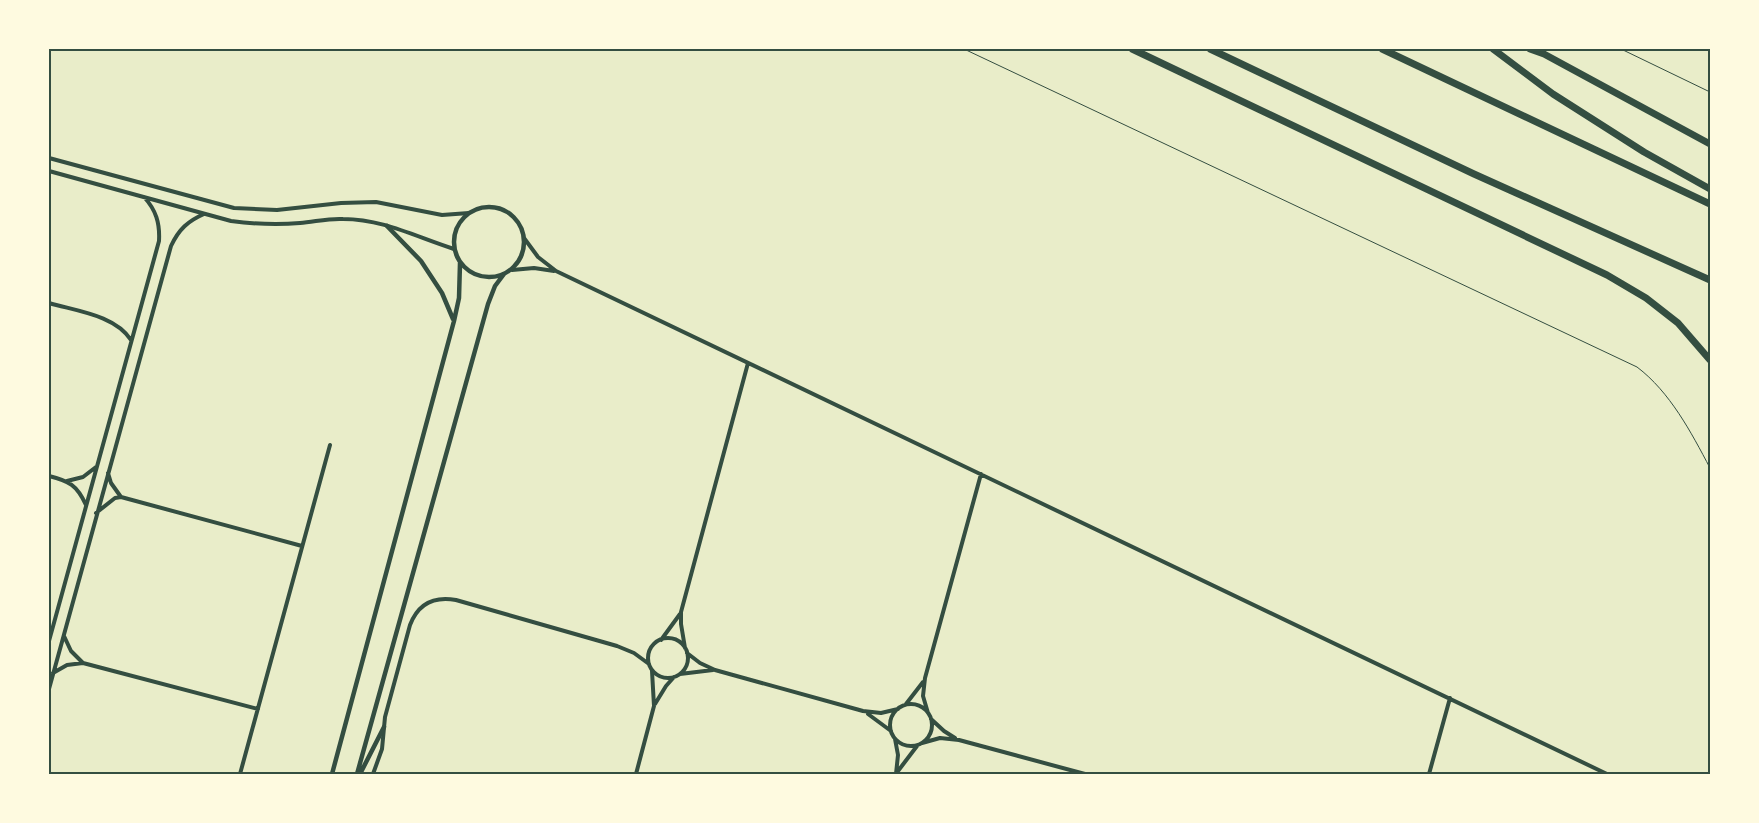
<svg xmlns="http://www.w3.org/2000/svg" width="1759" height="823" viewBox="0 0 1759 823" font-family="Arial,sans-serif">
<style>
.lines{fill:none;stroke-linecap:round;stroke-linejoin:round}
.path{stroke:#344e41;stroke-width:1}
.minor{stroke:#344e41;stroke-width:4}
.tertiary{stroke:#344e41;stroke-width:4.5}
.motorway{stroke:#344e41;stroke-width:7}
.neatline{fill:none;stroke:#344e41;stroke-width:2}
</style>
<rect width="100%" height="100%" fill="#e9edc9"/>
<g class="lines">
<path class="path" d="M 964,49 L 1637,367 C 1670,392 1691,432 1710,468
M 1621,49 L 1710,92"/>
<path class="minor" d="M 49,158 L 234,208 L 277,210 L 341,203 L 376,202 L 442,215 L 469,213
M 49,171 L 231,221 C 254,224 277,225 300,223 C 314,222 329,218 343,219 C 383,219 416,237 454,249
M 524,238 L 538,257 L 556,271 L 1607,774
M 512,270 L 534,268 L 554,271
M 49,303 C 76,311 115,315 131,340
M 108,473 L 111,483 L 121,497
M 49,476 C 69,481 77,485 86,505
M 67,481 L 83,477 L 96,467
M 96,513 L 115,498 L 121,497 L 302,546
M 64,636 L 71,651 L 83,663
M648 658a20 20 0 1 1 40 0a20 20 0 1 1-40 0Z
M 661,640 L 680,614
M 49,641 L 159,241 C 160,223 156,210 144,197
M 685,648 L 681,624 L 681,612 L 748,363
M 687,653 L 700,663 L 715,670 L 863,711 L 881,713 L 898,709
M 53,673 L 67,665 L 83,663 L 258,709
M 680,674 L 713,670
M 49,689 L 171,246 C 179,229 188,221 204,214
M 655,704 L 666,686 L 674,677
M 906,704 L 923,682
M890 725a21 21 0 1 1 42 0a21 21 0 1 1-42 0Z
M 928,713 L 923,696 L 925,678 L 981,474
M 868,714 L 891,731
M 931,719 L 944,731 L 955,738
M 895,739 L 898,755 L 896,774
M 922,743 L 940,738 L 959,740 L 1085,774
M 898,771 L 917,746
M 240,774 L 330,445
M 373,774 L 382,749 L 385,717 L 410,625 C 418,604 434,596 456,600 L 617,646 L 634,653 L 649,664
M 636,774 L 654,706 L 652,671
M 1429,774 L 1450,698"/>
<path class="tertiary" d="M454 242a35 35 0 1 1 70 0a35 35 0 1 1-70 0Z
M 387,226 L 421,261 L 442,293 L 453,319
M 332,774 L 454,321 L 459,298 L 460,263
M 357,774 L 488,304 L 495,286 L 504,274
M 360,774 L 384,727"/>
<path class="motorway" d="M 1132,49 L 1607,275 L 1646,298 L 1678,323 L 1710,360
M 1210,49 L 1474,174 L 1710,280
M 1382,49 L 1710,204
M 1493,49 L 1553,94 L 1644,152 L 1710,189
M 1530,49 L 1544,54 L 1710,144"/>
</g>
<rect width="1759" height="823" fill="none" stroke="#fefae0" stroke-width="100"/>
<rect x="50" y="50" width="1659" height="723" class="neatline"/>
</svg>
